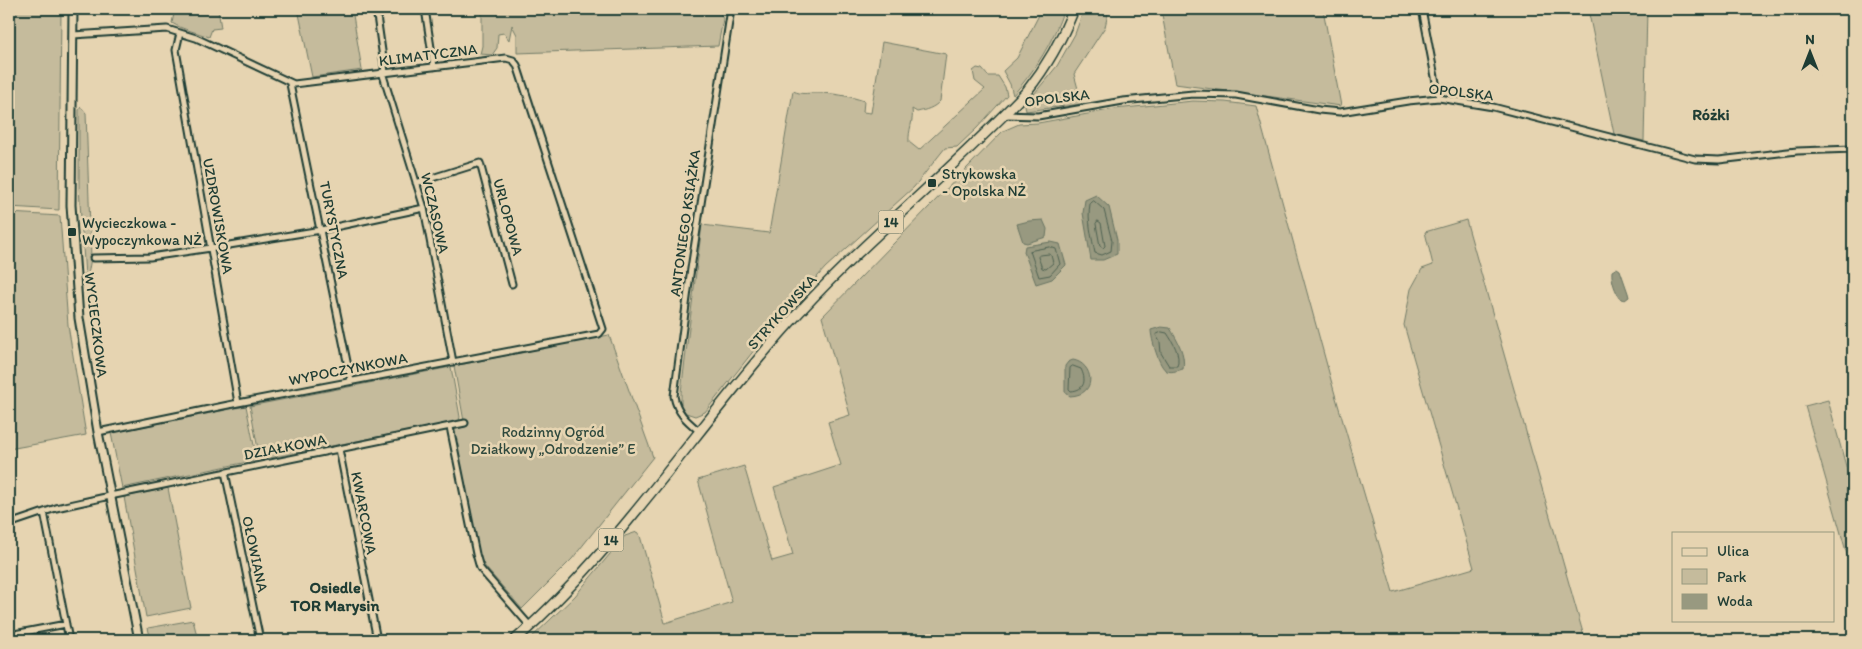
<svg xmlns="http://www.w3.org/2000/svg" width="1862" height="649" viewBox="0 0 1862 649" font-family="Itim,sans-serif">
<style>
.green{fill:#c5bb9c;stroke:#727c68}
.water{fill:#989980;stroke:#687462}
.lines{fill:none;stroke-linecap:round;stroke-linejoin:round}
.shore{stroke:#4f6252;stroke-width:1}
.minor-casing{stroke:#1f3d34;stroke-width:9}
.tertiary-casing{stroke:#1f3d34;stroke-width:11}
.primary-casing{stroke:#1f3d34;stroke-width:12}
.minor{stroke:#e6d4b1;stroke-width:5}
.tertiary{stroke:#e6d4b1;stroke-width:7}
.primary{stroke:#e6d4b1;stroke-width:9}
.poi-dot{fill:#1f3d34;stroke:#e6d4b1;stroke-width:2}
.labels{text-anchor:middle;stroke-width:5;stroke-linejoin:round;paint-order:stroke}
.shield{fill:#e6d4b1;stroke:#5b6a5a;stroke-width:1}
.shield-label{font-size:14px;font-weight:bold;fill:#1f3d34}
.street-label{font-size:15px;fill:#1f3d34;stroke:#e6d4b1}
.poi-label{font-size:15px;fill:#1f3d34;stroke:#e6d4b1;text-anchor:start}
.park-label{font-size:15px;fill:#304a3e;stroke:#e6d4b1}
.neighbourhood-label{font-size:16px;font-weight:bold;fill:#1f3d34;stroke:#e6d4b1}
</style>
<rect width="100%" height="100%" fill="#e6d4b1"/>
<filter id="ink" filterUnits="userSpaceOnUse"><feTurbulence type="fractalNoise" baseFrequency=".02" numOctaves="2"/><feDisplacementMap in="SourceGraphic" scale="10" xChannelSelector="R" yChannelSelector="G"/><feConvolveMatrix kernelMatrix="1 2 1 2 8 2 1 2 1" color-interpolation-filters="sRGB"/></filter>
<g filter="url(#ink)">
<path class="green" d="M 9,9 L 61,9 L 59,210 L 9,207 Z
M 175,9 L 218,9 L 221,28 L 212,29 L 209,37 C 197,32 183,30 172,23 Z
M 298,9 L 352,9 L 362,70 L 312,77 Z
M 482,9 L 531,9 L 537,13 L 548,9 L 718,9 L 723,19 L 718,46 L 517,53 L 517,35 L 512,25 L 509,40 L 504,33 L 498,34 L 497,48 L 492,55 L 480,54 L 482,46 Z
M 1042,9 L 1064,9 C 1053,42 1036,69 1013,95 L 1010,84 L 1003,71 L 1017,58 Z
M 1084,9 L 1109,9 L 1105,27 L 1074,74 L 1082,104 L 1026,111 L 1025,105 L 1057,66 L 1075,34 Z
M 1161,9 L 1323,9 L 1341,106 L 1175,84 Z
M 1588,9 L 1647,9 L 1644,141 L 1614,134 Z
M 882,42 L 946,54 L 940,101 C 934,108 926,110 917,112 L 912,109 C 914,121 908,130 909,142 L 919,150 L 985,89 L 975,81 L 973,71 L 977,68 L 982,69 L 988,76 L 998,76 L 1005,87 L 1007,95 L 977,128 L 957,147 L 945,148 L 914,187 L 825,268 L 763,339 L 705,412 L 695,416 L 686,413 L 681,405 L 681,392 L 702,225 L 769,233 L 793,91 C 803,95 805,93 816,93 C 832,93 850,96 864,101 L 863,112 L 871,113 Z
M 1193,101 L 1225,102 L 1256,106 L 1334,391 L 1393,592 L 1474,568 L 1404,325 L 1411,289 L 1422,269 L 1433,265 L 1425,232 L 1466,220 L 1585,640 L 529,640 L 575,596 L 625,536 L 637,532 L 640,536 L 665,623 L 732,602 L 698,480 L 744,466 L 772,561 L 793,555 L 774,487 L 841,465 L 828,422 L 850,415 L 822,317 L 1003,131 L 1019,124 L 1038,123 L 1115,109 Z
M 81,107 L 86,113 L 91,258 L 88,275 L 85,276 L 79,188 L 79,110 Z
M 9,213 L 60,216 L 68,325 L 86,435 L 9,449 Z
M 609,335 L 653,457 L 572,559 L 522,609 L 486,568 L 479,556 L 454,429 L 465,427 L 454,366 Z
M 451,367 L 460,417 L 459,421 L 260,460 L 250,406 Z
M 1828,400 L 1853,492 L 1853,576 L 1805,406 Z
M 246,406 L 257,460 L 122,488 L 111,433 Z
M 168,488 L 191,608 L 146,617 L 124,497 Z
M 193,620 L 198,640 L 151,640 L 148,628 Z"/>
<path class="water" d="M 1096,195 L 1109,207 L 1117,240 L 1117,254 L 1103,260 L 1091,260 L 1083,213 L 1085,200 Z
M 1043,220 L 1047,229 L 1046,237 L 1027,243 L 1023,242 L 1017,224 L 1029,221 Z
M 1051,242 L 1060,244 L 1066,265 L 1052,279 L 1036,284 L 1024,252 L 1025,246 Z
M 1617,268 L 1620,270 L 1628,293 L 1629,297 L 1625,300 L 1621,299 C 1615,292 1611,280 1612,271 Z
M 1161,327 L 1170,328 C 1177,340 1186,354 1183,369 C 1179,370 1172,373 1167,371 C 1159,368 1151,338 1151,330 Z
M 1073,360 C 1093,363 1099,395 1070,396 L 1065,392 L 1065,366 L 1068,362 Z"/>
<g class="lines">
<path class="shore" d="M 1094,201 L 1104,210 L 1112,241 L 1111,251 L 1102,255 L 1095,253 C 1092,238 1087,220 1090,204 Z
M 1098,221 L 1101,223 L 1105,246 L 1103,248 L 1100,246 L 1096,224 Z
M 1050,247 L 1056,249 L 1060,264 L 1050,275 L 1039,277 L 1030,251 Z
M 1040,255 L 1049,254 L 1051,255 L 1053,263 L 1046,269 L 1042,268 L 1038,257 Z
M 1162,332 L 1167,333 C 1173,342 1181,355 1177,366 L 1169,366 L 1161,353 L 1160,342 L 1156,335 Z
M 1073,366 L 1081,369 C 1086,379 1086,390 1071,391 L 1069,389 L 1070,368 Z"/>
<defs>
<path id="minor" d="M 376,9 L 385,72
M 425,9 L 434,67
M 1422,9 L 1439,98
M 180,33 L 176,50 L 238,403
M 73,35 L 167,29 L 196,38 L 294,84 L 506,58 L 513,60 L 517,65 L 603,329 L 599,334 L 238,403 L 98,432
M 382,72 L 424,208 L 453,362
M 290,84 L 351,381
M 1004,115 L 1038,116 L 1123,101 L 1193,94 L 1236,95 L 1319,110 L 1340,112 L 1408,101 L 1439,98 L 1493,107 L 1695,159 L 1719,160 L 1797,151 L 1853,149
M 416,183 L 480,163 L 512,284
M 93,258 L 150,257 L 211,248 L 321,230 L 424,208
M 450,427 L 476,554 L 480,568 L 484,573 L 530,626
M 699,431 C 687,421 677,413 674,396 L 690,275 L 731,9
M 339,449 L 377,640
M 225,472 L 260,640
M 44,512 L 69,640
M 9,524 L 56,508 L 110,496 L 465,423
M 9,635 L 66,624"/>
<path id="tertiary" d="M 73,9 L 71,205 L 79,318 L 98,432 L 139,640"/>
<path id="primary" d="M 515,640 C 618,549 693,432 784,329 C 859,244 949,174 1027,91 C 1047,66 1062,39 1074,9"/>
</defs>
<use href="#minor" class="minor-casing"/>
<use href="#tertiary" class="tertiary-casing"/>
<use href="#primary" class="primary-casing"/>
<use href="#minor" class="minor"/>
<use href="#tertiary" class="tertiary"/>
<use href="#primary" class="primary"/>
</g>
</g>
<g class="poi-dot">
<rect x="927" y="178" width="10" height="10" rx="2.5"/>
<rect x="67" y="227" width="10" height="10" rx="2.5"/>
</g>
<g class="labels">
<g class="shield">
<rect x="878.5" y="210.5" width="25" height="23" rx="4"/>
<rect x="598.5" y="528.5" width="25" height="23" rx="4"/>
</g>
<g class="shield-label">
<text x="891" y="227">14</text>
<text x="611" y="545">14</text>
</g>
<g class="street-label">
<text transform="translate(428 55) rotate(-7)" y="5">KLIMATYCZNA</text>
<text transform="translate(1461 92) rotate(6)" y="5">OPOLSKA</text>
<text transform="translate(1057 98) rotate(-7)" y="5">OPOLSKA</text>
<text transform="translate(435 213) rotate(77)" y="5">WCZASOWA</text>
<text transform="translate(218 216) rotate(80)" y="5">UZDROWISKOWA</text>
<text transform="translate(508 217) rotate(75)" y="5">URLOPOWA</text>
<text transform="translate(685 223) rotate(-82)" y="5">ANTONIEGO KSIĄŻKA</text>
<text transform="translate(334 230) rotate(79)" y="5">TURYSTYCZNA</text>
<text transform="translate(782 312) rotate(-48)" y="5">STRYKOWSKA</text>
<text transform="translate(96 325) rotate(83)" y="5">WYCIECZKOWA</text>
<text transform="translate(348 369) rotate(-11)" y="5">WYPOCZYNKOWA</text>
<text transform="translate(285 447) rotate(-11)" y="5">DZIAŁKOWA</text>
<text transform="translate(364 513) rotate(79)" y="5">KWARCOWA</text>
<text transform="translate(255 554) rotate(78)" y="5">OŁOWIANA</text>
</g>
<g class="poi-label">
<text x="942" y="179">Strykowska<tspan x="942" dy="17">- Opolska NŻ</tspan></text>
<text x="82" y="228">Wycieczkowa -<tspan x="82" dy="17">Wypoczynkowa NŻ</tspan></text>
</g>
<g class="park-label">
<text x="553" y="437">Rodzinny Ogród<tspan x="553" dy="17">Działkowy „Odrodzenie” E</tspan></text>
</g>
<g class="neighbourhood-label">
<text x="1711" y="120">Różki</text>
<text x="335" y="593">Osiedle<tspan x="335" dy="18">TOR Marysin</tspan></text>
</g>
</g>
<rect width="1862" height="649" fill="none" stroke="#e6d4b1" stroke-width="30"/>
<rect x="15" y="15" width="1832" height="619" fill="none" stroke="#1f3d34" stroke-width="2" filter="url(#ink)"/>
<rect x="1672" y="532" width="162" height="90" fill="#e6d4b1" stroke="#96987f"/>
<rect x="1682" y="548" width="25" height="8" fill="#e6d4b1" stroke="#96987f"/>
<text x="1717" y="556" font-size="15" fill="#1f3d34">Ulica</text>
<rect x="1682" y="569" width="25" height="15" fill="#c5bb9c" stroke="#96987f"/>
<text x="1717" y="582" font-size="15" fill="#1f3d34">Park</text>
<rect x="1682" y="594" width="25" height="15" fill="#989980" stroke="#96987f"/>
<text x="1717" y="606" font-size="15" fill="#1f3d34">Woda</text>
<g transform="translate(1810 52)" stroke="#e6d4b1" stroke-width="4" paint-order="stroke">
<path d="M0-4L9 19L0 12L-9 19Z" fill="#1f3d34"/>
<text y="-8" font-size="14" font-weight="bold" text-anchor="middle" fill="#1f3d34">N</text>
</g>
</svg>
